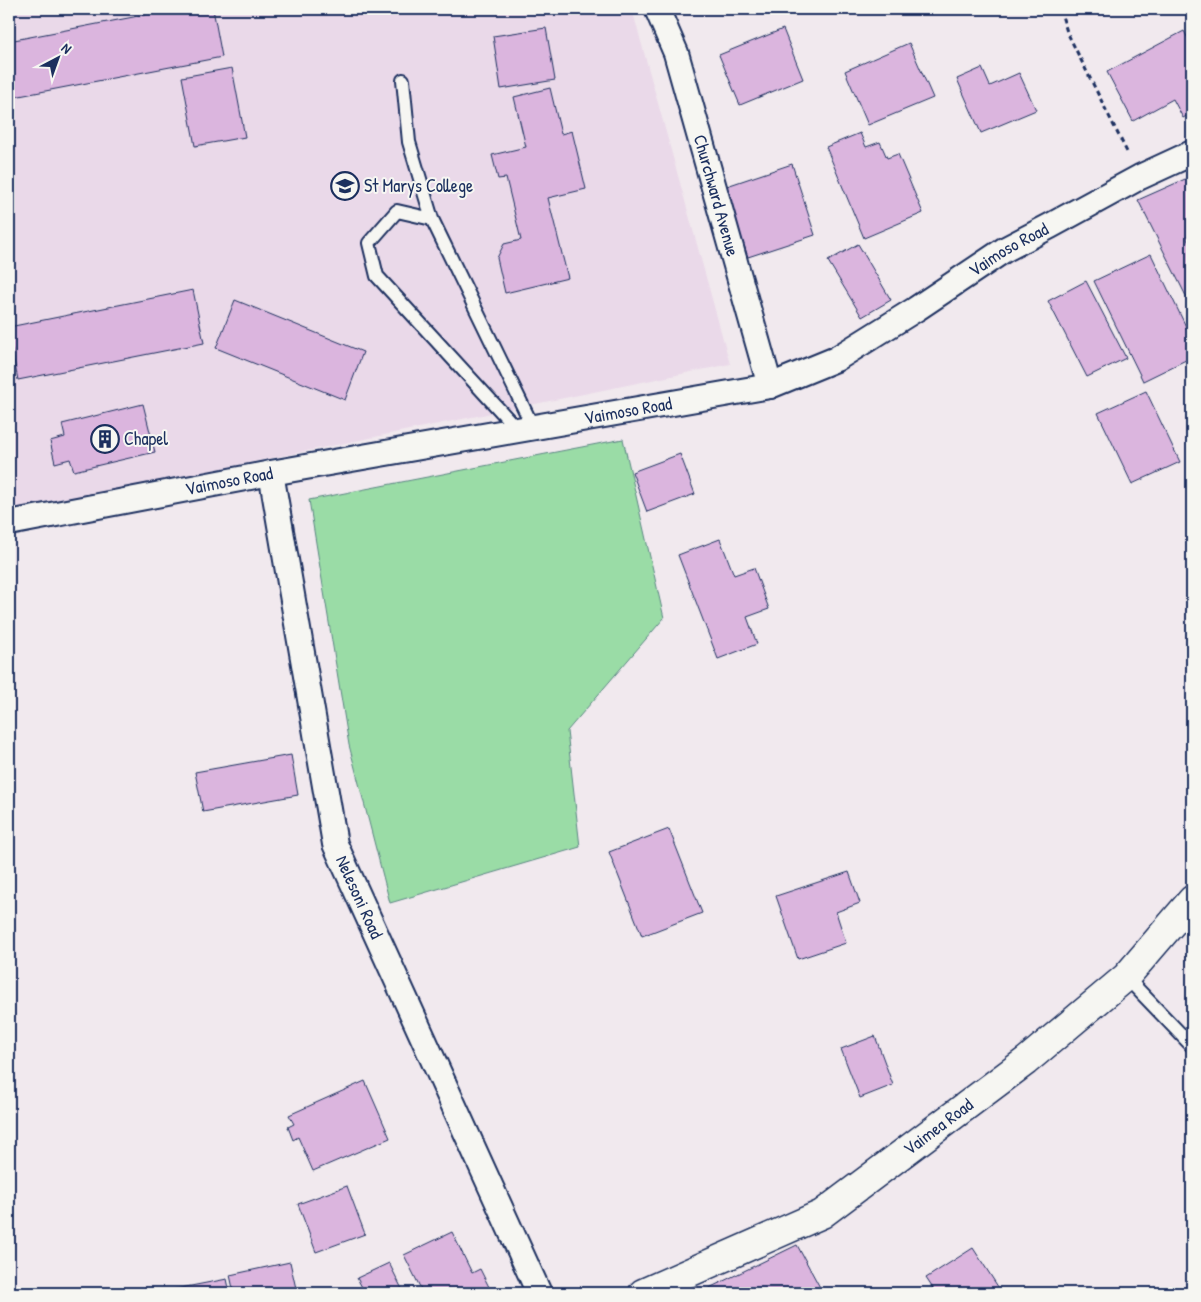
<svg xmlns="http://www.w3.org/2000/svg" width="1201" height="1302" viewBox="0 0 1201 1302" font-family="'Patrick Hand',sans-serif">
<style>
.built{fill:#ead9e9}
.green{fill:#9adca6;stroke:#5a8682}
.building{fill:#dbb5de;stroke:#1b2f5e}
.lines{fill:none;stroke-linecap:round;stroke-linejoin:round}
.service-casing{stroke:#1b2f5e;stroke-width:16}
.minor-casing{stroke:#1b2f5e;stroke-width:28}
.tertiary-casing{stroke:#1b2f5e;stroke-width:31}
.path{stroke:#1b2f5e;stroke-width:3;stroke-dasharray:5 4;stroke-linecap:butt}
.service{stroke:#f6f6f2;stroke-width:12}
.minor{stroke:#f6f6f2;stroke-width:24}
.tertiary{stroke:#f6f6f2;stroke-width:28}
.labels{text-anchor:middle;stroke-width:4;stroke-linejoin:round;paint-order:stroke}
.poi-label{font-size:18px;fill:#1b2f5e;stroke:#f6f6f2;text-anchor:start}
.street-label{font-size:18px;fill:#1b2f5e;stroke:#f6f6f2}
</style>
<rect width="100%" height="100%" fill="#f1e9ee"/>
<filter id="ink" filterUnits="userSpaceOnUse"><feTurbulence type="fractalNoise" baseFrequency=".02" numOctaves="2"/><feDisplacementMap in="SourceGraphic" scale="10" xChannelSelector="R" yChannelSelector="G"/><feConvolveMatrix kernelMatrix="1 2 1 2 8 2 1 2 1" color-interpolation-filters="sRGB"/></filter>
<g filter="url(#ink)">
<path class="built" d="M 9,9 L 632,9 L 730,364 L 9,512 Z"/>
<path class="green" d="M 623,439 L 664,618 L 567,731 L 580,847 L 390,903 L 349,745 L 309,500 Z"/>
<path class="building" d="M 175,9 L 213,9 L 222,57 L 9,98 L 9,41 Z
M 546,28 L 555,80 L 501,89 L 493,36 Z
M 783,29 L 803,79 L 740,105 L 719,55 Z
M 1184,31 L 1192,46 L 1192,113 L 1183,118 L 1173,99 L 1133,121 L 1107,72 Z
M 909,43 L 933,98 L 868,125 L 845,71 Z
M 232,68 L 245,137 L 195,146 L 182,77 Z
M 982,68 L 990,86 L 1019,73 L 1036,110 L 981,133 L 957,79 Z
M 550,88 L 561,134 L 572,131 L 586,189 L 548,198 L 568,278 L 505,293 L 497,258 L 504,244 L 521,240 L 506,178 L 498,179 L 492,155 L 526,147 L 514,97 Z
M 860,133 L 866,147 L 880,142 L 887,158 L 898,154 L 923,213 L 864,238 L 826,147 Z
M 792,164 L 815,235 L 748,257 L 724,187 Z
M 1192,176 L 1192,308 L 1138,200 Z
M 1192,220 L 1192,248 L 1187,239 Z
M 858,244 L 891,300 L 862,317 L 828,261 Z
M 1151,254 L 1192,339 L 1192,357 L 1143,381 L 1094,281 Z
M 1086,281 L 1126,358 L 1087,377 L 1048,301 Z
M 193,290 L 204,343 L 18,380 L 9,335 L 9,327 Z
M 235,300 L 363,352 L 345,400 L 216,348 Z
M 1146,391 L 1180,462 L 1132,484 L 1098,413 Z
M 143,404 L 155,452 L 74,471 L 70,459 L 55,463 L 50,441 L 65,437 L 62,424 Z
M 680,454 L 695,494 L 647,512 L 632,472 Z
M 720,539 L 734,575 L 754,568 L 769,609 L 747,617 L 757,644 L 718,659 L 678,555 Z
M 291,755 L 298,795 L 203,812 L 195,772 Z
M 669,829 L 702,913 L 642,936 L 609,852 Z
M 849,872 L 860,903 L 836,912 L 846,943 L 798,959 L 776,896 Z
M 875,1036 L 893,1085 L 860,1098 L 841,1049 Z
M 365,1081 L 390,1138 L 313,1171 L 298,1137 L 293,1140 L 288,1127 L 294,1124 L 289,1115 Z
M 347,1186 L 365,1234 L 316,1252 L 298,1204 Z
M 452,1232 L 472,1273 L 480,1269 L 492,1293 L 423,1293 L 404,1255 Z
M 797,1245 L 823,1293 L 699,1293 Z
M 973,1248 L 1002,1293 L 936,1293 L 926,1278 Z
M 290,1262 L 297,1293 L 234,1293 L 230,1275 Z
M 389,1263 L 404,1293 L 365,1293 L 357,1278 Z
M 227,1279 L 230,1293 L 155,1293 Z"/>
<g class="lines">
<defs>
<path id="service" d="M 403,80 L 409,142 L 432,219
M 518,430 L 377,276 L 369,243 L 397,211 L 432,219 L 533,427
M 1126,977 L 1192,1046"/>
<g id="minor">
<path id="s1" d="M 657,9 L 676,53 L 770,386"/>
<path id="s2" d="M 271,473 L 335,844 L 539,1293"/>
<path id="s3" d="M 9,523 L 271,473 L 770,386 L 836,359 L 916,309 L 1004,250 L 1050,226 L 1140,177 L 1192,153"/>
</g>
<g id="tertiary">
<path id="s4" d="M 643,1293 L 822,1214 L 1026,1061 L 1126,977 L 1192,900"/>
</g>
</defs>
<use href="#service" class="service-casing"/>
<use href="#minor" class="minor-casing"/>
<use href="#tertiary" class="tertiary-casing"/>
<path class="path" d="M 1060,9 L 1067,32 L 1128,154"/>
<use href="#service" class="service"/>
<use href="#minor" class="minor"/>
<use href="#tertiary" class="tertiary"/>
</g>
</g>
<defs>
<symbol id="university-ring" viewBox="-11 -11 22 22"><circle r="9.5" fill="#f6f6f2" stroke="#1b2f5e" stroke-width="1.5"/><path d="M0-5L7-2L0 1L-7-2ZM-4 1L0 2.5L4 1V4Q0 6-4 4Z" fill="#1b2f5e"/></symbol>
<symbol id="building-ring" viewBox="-11 -11 22 22"><circle r="9.5" fill="#f6f6f2" stroke="#1b2f5e" stroke-width="1.5"/><path d="M-4-6H4V6H1V3H-1V6H-4ZM-2.5-4.3h1.7v1.8h-1.7ZM.8-4.3h1.7v1.8H.8ZM-2.5-1h1.7V.8h-1.7ZM.8-1h1.7V.8H.8Z" fill="#1b2f5e"/></symbol>
</defs>
<g fill-rule="evenodd">
<use href="#university-ring" x="329" y="170" width="32" height="32"/>
<use href="#building-ring" x="89" y="423" width="32" height="32"/>
</g>
<g class="labels">
<g class="poi-label">
<text x="364" y="192">St Marys College</text>
<text x="124" y="445">Chapel</text>
</g>
<g class="street-label">
<text dy="6" stroke="none"><textPath href="#s1" startOffset="196">Churchward Avenue</textPath></text>
<text dy="6" stroke="none"><textPath href="#s3" startOffset="1049">Vaimoso Road</textPath></text>
<text dy="6" stroke="none"><textPath href="#s3" startOffset="629">Vaimoso Road</textPath></text>
<text dy="6" stroke="none"><textPath href="#s3" startOffset="224">Vaimoso Road</textPath></text>
<text dy="6" stroke="none"><textPath href="#s2" startOffset="435">Nelesoni Road</textPath></text>
<text dy="6" stroke="none"><textPath href="#s4" startOffset="341">Vaimea Road</textPath></text>
</g>
</g>
<rect width="1201" height="1302" fill="none" stroke="#f6f6f2" stroke-width="30"/>
<rect x="15" y="15" width="1171" height="1272" fill="none" stroke="#1b2f5e" stroke-width="2" filter="url(#ink)"/>
<g transform="translate(58 58) rotate(41)" stroke="#f6f6f2" stroke-width="4" paint-order="stroke">
<path d="M0-4L9 19L0 12L-9 19Z" fill="#1b2f5e"/>
<text y="-8" font-size="14" font-weight="bold" text-anchor="middle" fill="#1b2f5e">N</text>
</g>
</svg>
